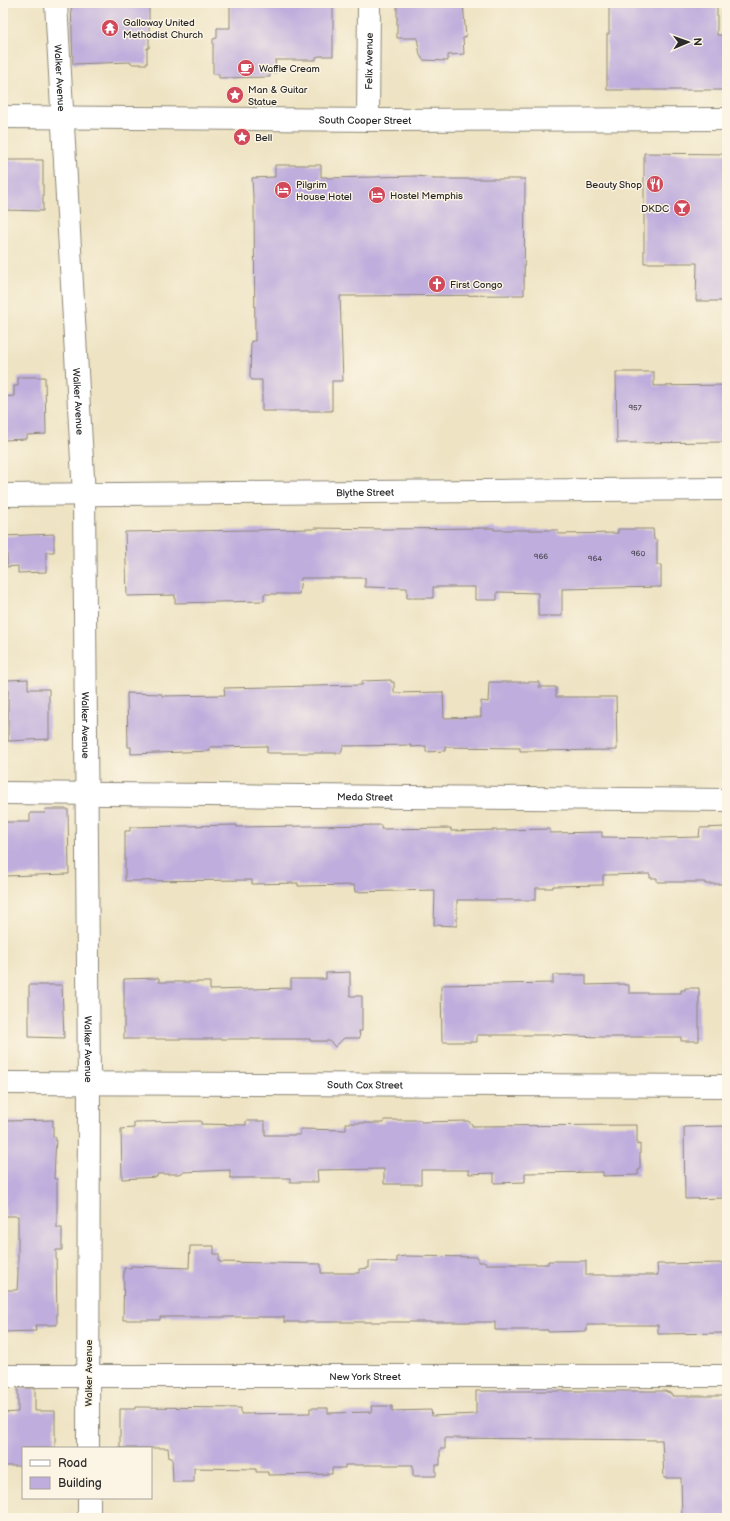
<svg xmlns="http://www.w3.org/2000/svg" width="730" height="1521" viewBox="0 0 730 1521" font-family="'Balsamiq Sans',sans-serif">
<style>
.building{fill:#bfaedd}
.lines{fill:none;stroke-linecap:round;stroke-linejoin:round}
.minor-casing{stroke:#8c8777;stroke-width:24}
.secondary-casing{stroke:#8c8777;stroke-width:24}
.minor{stroke:#fff;stroke-width:22}
.secondary{stroke:#fff;stroke-width:22}
.labels{text-anchor:middle;stroke-width:3;stroke-linejoin:round;paint-order:stroke}
.number-label{font-size:8px;fill:#504c58}
.poi-label{font-size:10px;fill:#2b2b2b;stroke:#fcf5e5;text-anchor:start}
.street-label{font-size:10px;fill:#2b2b2b;stroke:#fcf5e5}
</style>
<rect width="100%" height="100%" fill="#fcf5e5"/>
<filter id="ink" filterUnits="userSpaceOnUse"><feTurbulence type="fractalNoise" baseFrequency=".025" numOctaves="2"/><feDisplacementMap in="SourceGraphic" scale="8" xChannelSelector="R" yChannelSelector="G"/><feConvolveMatrix kernelMatrix="1 2 1 2 8 2 1 2 1" color-interpolation-filters="sRGB"/></filter>
<filter id="wash" filterUnits="userSpaceOnUse"><feTurbulence type="fractalNoise" baseFrequency=".012" numOctaves="4" result="noise"/><feDisplacementMap in="SourceGraphic" scale="16" xChannelSelector="R" yChannelSelector="G"/><feGaussianBlur stdDeviation="0.9" result="paint"/><feColorMatrix in="noise" values="0 0 0 0 0 0 0 0 0 0 0 0 0 0 0 0 0 1.4 0 .05"/><feComposite in="paint" operator="in"/></filter>
<g filter="url(#wash)">
<rect width="100%" height="100%" fill="#eee3c3"/>
<g id="blocks">
<path class="building" d="M 71,3 L 149,3 L 149,48 L 147,48 L 147,64 L 133,64 L 130,62 L 73,64 Z
M 230,3 L 333,3 L 333,56 L 320,56 L 316,57 L 316,60 L 275,60 L 276,73 L 270,73 L 270,77 L 219,78 L 219,74 L 213,74 L 213,39 L 217,38 L 217,28 L 230,28 Z
M 397,3 L 463,3 L 466,37 L 463,38 L 464,54 L 448,55 L 448,61 L 423,60 L 420,55 L 417,38 L 397,38 Z
M 609,3 L 717,3 L 717,35 L 727,35 L 727,90 L 607,90 L 607,34 L 609,34 Z
M 644,153 L 727,154 L 727,301 L 696,301 L 697,263 L 644,263 Z
M 3,160 L 43,160 L 43,211 L 3,210 Z
M 275,165 L 321,165 L 321,177 L 327,177 L 327,178 L 417,176 L 433,178 L 433,179 L 525,179 L 524,295 L 340,296 L 343,381 L 332,381 L 332,411 L 262,411 L 262,380 L 252,380 L 250,377 L 251,341 L 255,341 L 254,197 L 253,197 L 252,178 L 275,177 Z
M 616,372 L 654,372 L 654,386 L 727,385 L 727,442 L 617,443 Z
M 18,377 L 45,377 L 46,434 L 27,435 L 27,439 L 4,440 L 3,397 L 14,396 L 14,386 L 18,386 Z
M 314,528 L 385,529 L 494,528 L 494,530 L 558,530 L 558,534 L 618,533 L 618,529 L 653,529 L 654,540 L 657,540 L 657,565 L 661,565 L 661,587 L 562,589 L 562,616 L 538,616 L 538,593 L 497,592 L 497,600 L 475,600 L 475,587 L 433,587 L 433,598 L 407,598 L 407,588 L 365,587 L 365,578 L 301,578 L 299,594 L 264,594 L 264,601 L 175,603 L 175,595 L 127,596 L 125,532 L 314,529 Z
M 54,534 L 54,552 L 46,552 L 46,572 L 18,573 L 18,566 L 7,567 L 7,552 L 3,552 L 3,536 Z
M 28,679 L 28,689 L 49,689 L 49,739 L 8,741 L 8,680 Z
M 391,680 L 391,682 L 394,682 L 394,693 L 443,692 L 444,718 L 481,717 L 481,701 L 488,702 L 489,682 L 539,682 L 539,687 L 556,687 L 556,697 L 616,697 L 617,750 L 520,751 L 520,748 L 445,747 L 445,751 L 426,752 L 426,746 L 411,747 L 411,745 L 343,746 L 341,753 L 267,753 L 267,746 L 210,747 L 210,751 L 131,754 L 131,747 L 128,747 L 127,693 L 162,694 L 162,696 L 225,695 L 224,688 L 362,685 L 362,681 Z
M 46,809 L 68,809 L 69,874 L 3,876 L 3,822 L 30,822 L 30,813 L 45,813 Z
M 237,825 L 237,827 L 381,825 L 381,829 L 451,828 L 451,831 L 550,829 L 550,833 L 602,832 L 602,837 L 660,838 L 699,837 L 700,828 L 727,827 L 727,884 L 705,884 L 705,882 L 657,882 L 657,878 L 650,878 L 650,874 L 603,875 L 603,885 L 553,886 L 553,888 L 536,888 L 536,900 L 457,900 L 457,926 L 434,925 L 435,890 L 355,892 L 354,885 L 298,886 L 298,883 L 252,884 L 252,880 L 125,881 L 125,831 L 130,831 L 130,827 Z
M 350,972 L 350,996 L 362,996 L 362,1031 L 359,1031 L 360,1038 L 344,1038 L 335,1047 L 330,1041 L 310,1041 L 310,1039 L 124,1039 L 124,979 L 159,978 L 159,982 L 210,982 L 210,990 L 291,988 L 291,979 L 326,979 L 326,973 Z
M 553,975 L 586,975 L 586,985 L 624,984 L 624,985 L 629,985 L 629,993 L 681,993 L 681,990 L 685,990 L 685,988 L 699,988 L 699,1041 L 681,1041 L 681,1037 L 600,1037 L 552,1035 L 477,1035 L 477,1042 L 442,1042 L 441,985 L 553,983 Z
M 29,985 L 62,985 L 64,1038 L 29,1037 Z
M 53,1120 L 53,1137 L 56,1137 L 54,1179 L 57,1179 L 57,1228 L 62,1228 L 62,1250 L 56,1250 L 57,1325 L 35,1325 L 36,1331 L 3,1332 L 3,1290 L 17,1290 L 18,1274 L 18,1216 L 5,1216 L 5,1121 Z
M 384,1120 L 421,1120 L 421,1122 L 468,1121 L 472,1124 L 472,1126 L 637,1125 L 637,1145 L 640,1144 L 640,1170 L 638,1170 L 638,1175 L 603,1176 L 603,1172 L 525,1173 L 525,1182 L 494,1183 L 494,1173 L 469,1174 L 469,1170 L 421,1170 L 421,1184 L 384,1184 L 384,1169 L 317,1170 L 318,1182 L 290,1182 L 290,1178 L 230,1178 L 230,1170 L 184,1172 L 179,1174 L 157,1174 L 157,1177 L 122,1179 L 121,1129 L 134,1128 L 134,1122 L 201,1121 L 201,1124 L 246,1125 L 246,1121 L 265,1121 L 265,1135 L 300,1135 L 300,1129 L 346,1130 L 346,1123 L 384,1123 Z
M 727,1126 L 727,1198 L 685,1199 L 684,1127 Z
M 190,1246 L 214,1246 L 214,1254 L 219,1254 L 219,1262 L 321,1264 L 321,1273 L 359,1273 L 359,1269 L 369,1268 L 369,1261 L 397,1262 L 397,1257 L 405,1256 L 478,1257 L 478,1262 L 486,1262 L 486,1264 L 548,1264 L 548,1261 L 586,1261 L 586,1275 L 658,1275 L 657,1264 L 727,1263 L 727,1333 L 658,1334 L 658,1325 L 587,1325 L 587,1331 L 548,1332 L 548,1330 L 495,1330 L 495,1322 L 284,1322 L 284,1317 L 160,1317 L 160,1320 L 123,1320 L 124,1268 L 131,1268 L 131,1266 L 189,1268 Z
M 18,1388 L 35,1388 L 35,1411 L 55,1411 L 55,1448 L 23,1448 L 23,1466 L 3,1466 L 3,1413 L 18,1412 Z
M 476,1391 L 665,1391 L 672,1394 L 672,1396 L 727,1396 L 727,1518 L 682,1518 L 681,1478 L 664,1478 L 662,1440 L 445,1438 L 445,1449 L 440,1449 L 440,1465 L 436,1465 L 436,1476 L 413,1476 L 413,1465 L 345,1465 L 345,1468 L 332,1468 L 332,1474 L 268,1475 L 268,1472 L 256,1472 L 256,1469 L 194,1468 L 194,1482 L 173,1482 L 172,1458 L 169,1458 L 168,1448 L 120,1448 L 120,1409 L 135,1409 L 135,1407 L 241,1408 L 241,1414 L 310,1413 L 310,1408 L 328,1408 L 328,1413 L 372,1412 L 371,1406 L 392,1406 L 392,1411 L 431,1410 L 432,1416 L 476,1414 Z"/>
</g>
</g>
<g filter="url(#ink)">
<use href="#blocks" fill-opacity="0" stroke="#8c8777" stroke-width="1"/>
<g class="lines">
<defs>
<g id="minor">
<path id="s1" d="M 56,3 L 84,495 L 89,1083 L 88,1448"/>
<path id="s2" d="M 368,120 L 369,3"/>
<path id="s3" d="M 3,495 L 727,489"/>
<path id="s4" d="M 3,793 L 727,800"/>
<path id="s5" d="M 3,1083 L 727,1086"/>
<path id="s6" d="M 3,1376 L 727,1376"/>
<path d="M 89,1498 L 89,1518"/>
</g>
<g id="secondary">
<path id="s7" d="M 3,117 L 385,120 L 727,119"/>
</g>
</defs>
<use href="#minor" class="minor-casing"/>
<use href="#secondary" class="secondary-casing"/>
<use href="#minor" class="minor"/>
<use href="#secondary" class="secondary"/>
</g>
</g>
<defs>
<symbol id="temple-disc" viewBox="-11 -11 22 22"><circle r="9.5" fill="#d1495b" stroke="#fcf5e5"/><path d="M0-6L5-2H3V0L6.5 2.5H4V6H1.5V3h-3V6H-4V2.5H-6.5L-3 0V-2H-5Z" fill="#fff"/></symbol>
<symbol id="cafe-disc" viewBox="-11 -11 22 22"><circle r="9.5" fill="#d1495b" stroke="#fcf5e5"/><path d="M-5.5-4.5H6V0H3Q3 3.5 0 3.5H-2.5Q-5.5 3.5-5.5 0ZM3-3.2v2h1.7v-2ZM-6 4.5H4V6H-6Z" fill="#fff"/></symbol>
<symbol id="sight-disc" viewBox="-11 -11 22 22"><circle r="9.5" fill="#d1495b" stroke="#fcf5e5"/><path d="M0-6L1.8-2.2L6-1.7L2.9 1.2L3.7 5.4L0 3.3L-3.7 5.4L-2.9 1.2L-6-1.7L-1.8-2.2Z" fill="#fff"/></symbol>
<symbol id="restaurant-disc" viewBox="-11 -11 22 22"><circle r="9.5" fill="#d1495b" stroke="#fcf5e5"/><path d="M-5-6h1v4h1v-4h1v4h1v-4h1v5L-1.5 .5V6h-2V.5L-5-1ZM5-6V6H3V1.5H1.5Q1.5-4 5-6Z" fill="#fff"/></symbol>
<symbol id="hotel-disc" viewBox="-11 -11 22 22"><circle r="9.5" fill="#d1495b" stroke="#fcf5e5"/><path d="M-6-4.5h1.5V1H6V5H4.5V3h-9V5H-6ZM-4 0a1.8 1.8 0 1 1 3.6 0ZM.5 0V-2.5h3Q6-2.5 6 0Z" fill="#fff"/></symbol>
<symbol id="bar-disc" viewBox="-11 -11 22 22"><circle r="9.5" fill="#d1495b" stroke="#fcf5e5"/><path d="M-6-5H6L.8 .8V4.5H3.5V6h-7V4.5H-.8V.8Z" fill="#fff"/></symbol>
<symbol id="church-disc" viewBox="-11 -11 22 22"><circle r="9.5" fill="#d1495b" stroke="#fcf5e5"/><path d="M-1.2-6h2.4v3.5h3.3v2.4h-3.3V6h-2.4V-.1h-3.3v-2.4h3.3Z" fill="#fff"/></symbol>
</defs>
<g fill-rule="evenodd">
<use href="#temple-disc" x="100" y="18" width="20" height="20"/>
<use href="#cafe-disc" x="236" y="58" width="20" height="20"/>
<use href="#sight-disc" x="225" y="85" width="20" height="20"/>
<use href="#sight-disc" x="232" y="127" width="20" height="20"/>
<use href="#restaurant-disc" x="645" y="174" width="20" height="20"/>
<use href="#hotel-disc" x="273" y="180" width="20" height="20"/>
<use href="#hotel-disc" x="367" y="185" width="20" height="20"/>
<use href="#bar-disc" x="672" y="198" width="20" height="20"/>
<use href="#church-disc" x="427" y="274" width="20" height="20"/>
</g>
<g class="labels">
<g class="number-label">
<text x="635" y="410">957</text>
<text x="638" y="556">960</text>
<text x="541" y="559">966</text>
<text x="595" y="561">964</text>
</g>
<g class="poi-label">
<text x="123" y="26">Galloway United<tspan x="123" dy="12">Methodist Church</tspan></text>
<text x="259" y="72">Waffle Cream</text>
<text x="248" y="93">Man &amp; Guitar<tspan x="248" dy="12">Statue</tspan></text>
<text x="255" y="141">Bell</text>
<text x="296" y="188">Pilgrim<tspan x="296" dy="12">House Hotel</tspan></text>
<text x="642" y="188" text-anchor="end">Beauty Shop</text>
<text x="390" y="199">Hostel Memphis</text>
<text x="669" y="212" text-anchor="end">DKDC</text>
<text x="450" y="288">First Congo</text>
</g>
<g class="street-label">
<text dy="4" stroke="none"><textPath href="#s2" startOffset="59">Felix Avenue</textPath></text>
<text dy="4" stroke="none"><textPath href="#s1" startOffset="75">Walker Avenue</textPath></text>
<text dy="4" stroke="none"><textPath href="#s7" startOffset="362">South Cooper Street</textPath></text>
<text dy="4" stroke="none"><textPath href="#s1" startOffset="399">Walker Avenue</textPath></text>
<text dy="4" stroke="none"><textPath href="#s3" startOffset="362">Blythe Street</textPath></text>
<text dy="4" stroke="none"><textPath href="#s1" startOffset="723">Walker Avenue</textPath></text>
<text dy="4" stroke="none"><textPath href="#s4" startOffset="362">Meda Street</textPath></text>
<text dy="4" stroke="none"><textPath href="#s1" startOffset="1047">Walker Avenue</textPath></text>
<text dy="4" stroke="none"><textPath href="#s5" startOffset="362">South Cox Street</textPath></text>
<text transform="translate(88 1373) rotate(-90)" y="4">Walker Avenue</text>
<text dy="4" stroke="none"><textPath href="#s6" startOffset="362">New York Street</textPath></text>
</g>
</g>
<rect width="730" height="1521" fill="none" stroke="#fcf5e5" stroke-width="16"/>
<rect x="22" y="1447" width="130" height="52" fill="#fcf5e5" stroke="#a8a49b"/>
<rect x="30" y="1460" width="20" height="6" fill="#ffffff" stroke="#a8a49b"/>
<text x="58" y="1467" font-size="12" fill="#2b2b2b">Road</text>
<rect x="30" y="1477" width="20" height="12" fill="#bfaedd" stroke="#a8a49b"/>
<text x="58" y="1487" font-size="12" fill="#2b2b2b">Building</text>
<g transform="translate(688 42) rotate(88)" stroke="#fcf5e5" stroke-width="3" paint-order="stroke">
<path d="M0-3L7 15L0 10L-7 15Z" fill="#2b2b2b"/>
<text y="-6" font-size="11" font-weight="bold" text-anchor="middle" fill="#2b2b2b">N</text>
</g>
</svg>
